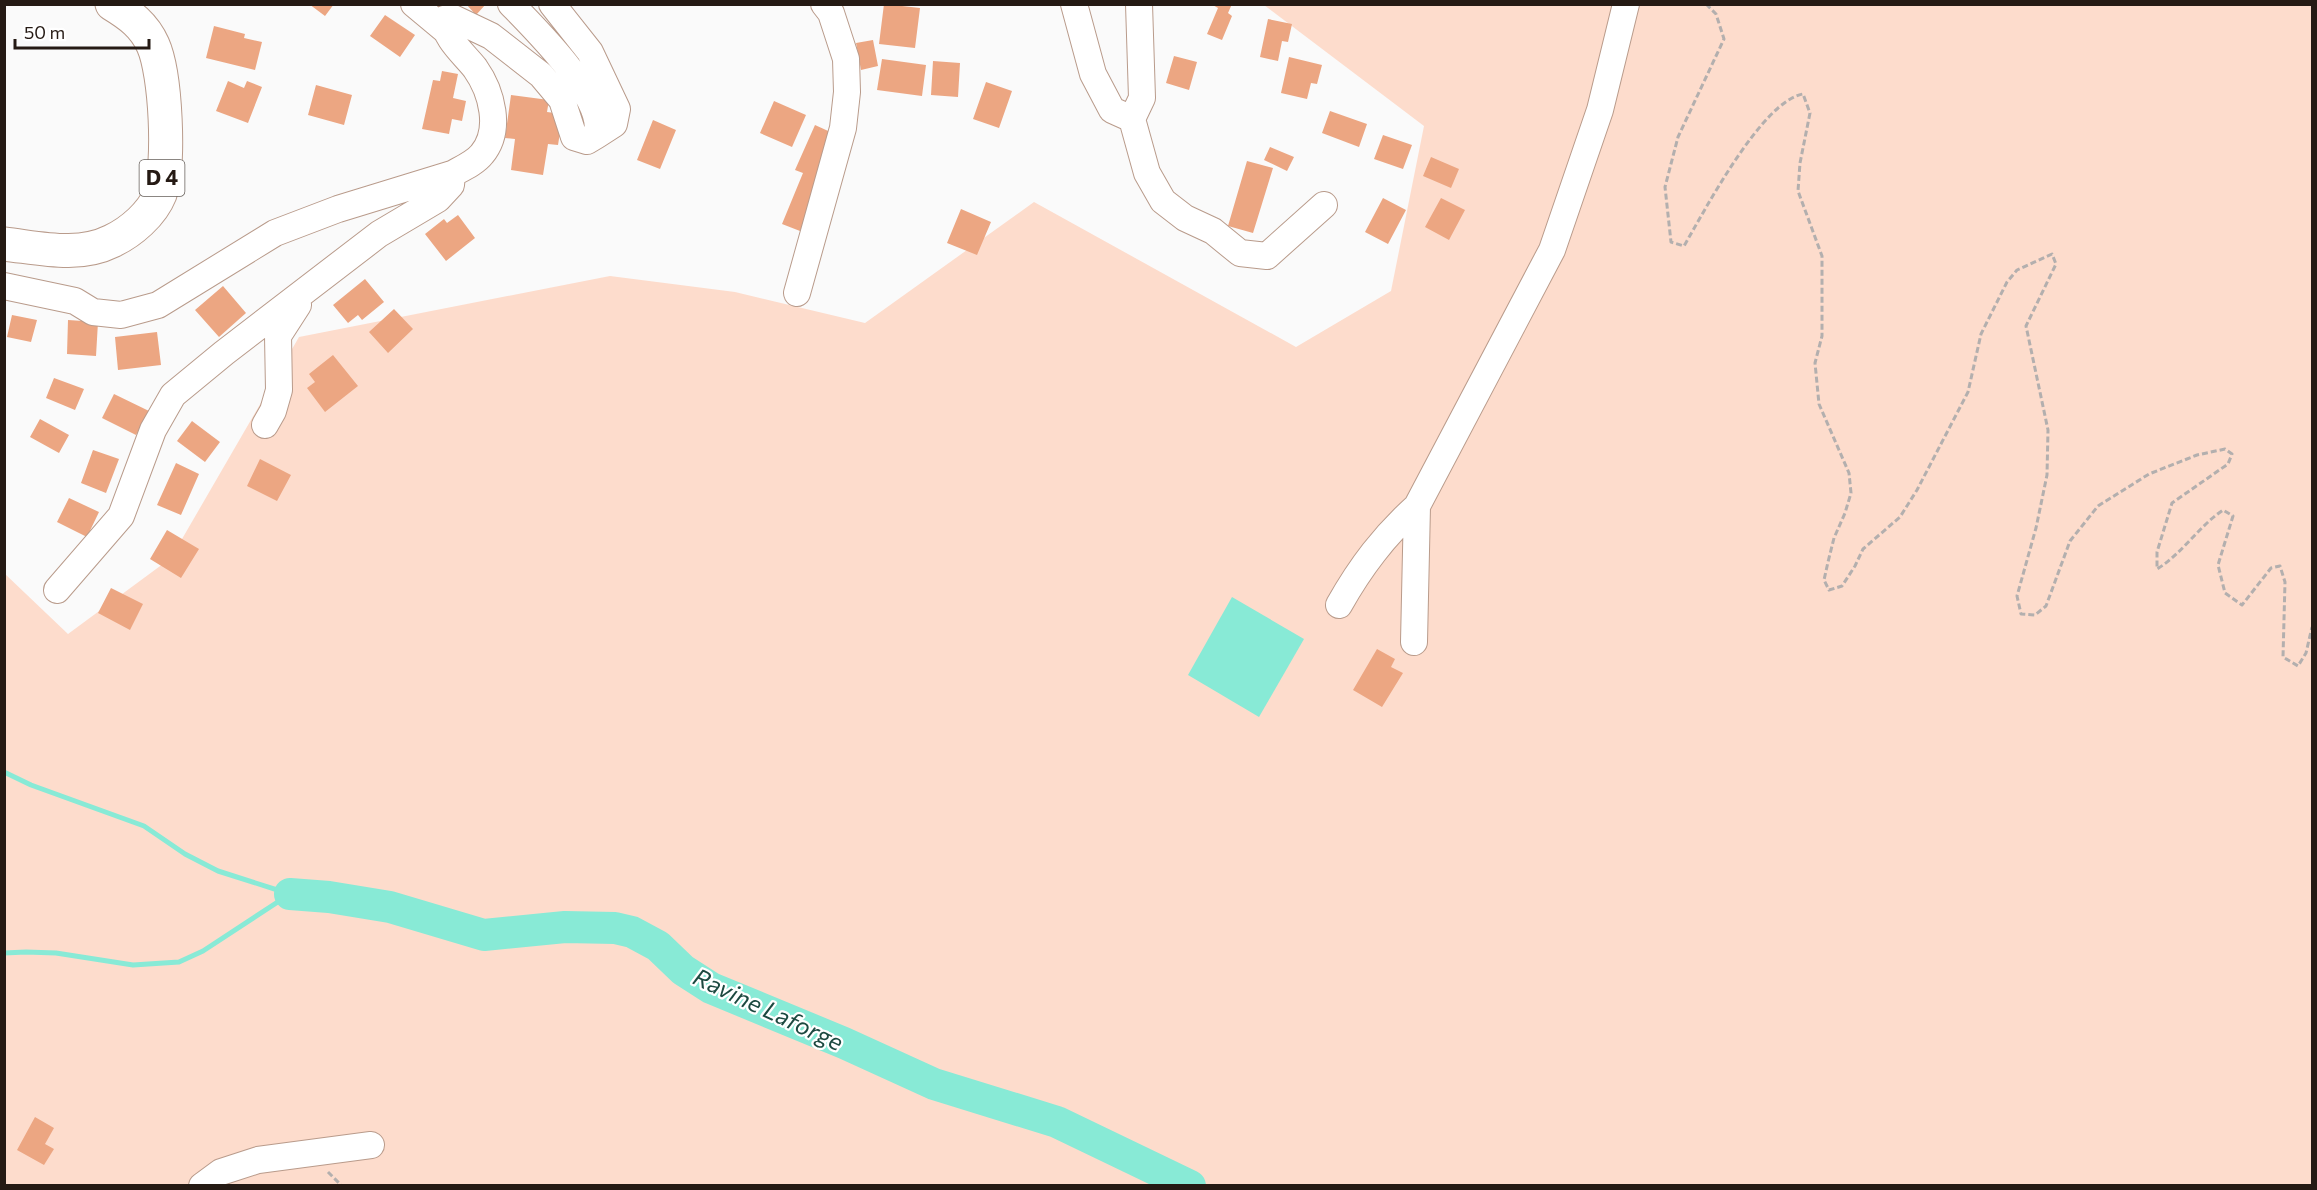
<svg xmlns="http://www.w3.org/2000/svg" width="2317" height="1190" viewBox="0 0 2317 1190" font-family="Commissioner,sans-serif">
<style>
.green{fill:#fddccc}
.water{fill:#88ead6}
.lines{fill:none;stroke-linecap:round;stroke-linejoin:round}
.stream{stroke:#88ead6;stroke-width:5}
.river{stroke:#88ead6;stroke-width:32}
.building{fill:#eca682}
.minor-casing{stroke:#b99b8b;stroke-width:28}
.major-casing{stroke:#b99b8b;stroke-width:35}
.path{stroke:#b3afae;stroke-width:3;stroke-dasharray:6 3;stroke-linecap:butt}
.minor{stroke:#fff;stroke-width:26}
.major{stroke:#fff;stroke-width:33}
.labels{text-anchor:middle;stroke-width:4.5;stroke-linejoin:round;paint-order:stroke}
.shield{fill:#fff;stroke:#665f5a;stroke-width:1.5}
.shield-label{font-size:21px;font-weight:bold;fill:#251a14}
.water-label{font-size:24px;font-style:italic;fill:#1c4940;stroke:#fff}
</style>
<rect width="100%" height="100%" fill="#fafafa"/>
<path class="green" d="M 1264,5 L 2312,5 L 2312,1185 L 5,1185 L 4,573 L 68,634 L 171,558 L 299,337 L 610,276 L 735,292 L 865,323 L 1034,202 L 1296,347 L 1391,291 L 1424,126 Z"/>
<path class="water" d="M 1232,597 L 1304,639 L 1259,717 L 1188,675 Z"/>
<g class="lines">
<path class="stream" d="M 4,772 L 31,785 L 144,826 L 185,854 L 218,871 L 290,894
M 4,953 L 26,952 L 56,953 L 133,965 L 179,962 L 203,951 L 290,894"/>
<path class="river" d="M 290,894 L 329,897 L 390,907 L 484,935 L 565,927 L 615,928 L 632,932 L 658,946 L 683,970 L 711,988 L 844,1043 L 934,1084 L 1057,1122 L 1190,1186"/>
</g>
<path class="building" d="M 309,4 L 334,4 L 325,16 Z
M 466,4 L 486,4 L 476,15 Z
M 884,4 L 920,8 L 915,48 L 879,44 Z
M 1211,4 L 1232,4 L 1228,13 L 1232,16 L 1222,40 L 1207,34 L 1218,8 Z
M 385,15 L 415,35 L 400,57 L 370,36 Z
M 1268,19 L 1292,24 L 1288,42 L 1282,41 L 1278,61 L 1260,57 Z
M 214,26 L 245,34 L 244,38 L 262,42 L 255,70 L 206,58 Z
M 873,40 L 878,66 L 861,70 L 856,43 Z
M 1174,56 L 1197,62 L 1189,90 L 1166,83 Z
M 1289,57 L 1322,65 L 1317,84 L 1311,83 L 1307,99 L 1281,93 Z
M 882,59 L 926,65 L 922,96 L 877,90 Z
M 933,61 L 960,63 L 958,97 L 931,95 Z
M 442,71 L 458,74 L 453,98 L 466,101 L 462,121 L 452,119 L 449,134 L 422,129 L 433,80 L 440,81 Z
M 228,81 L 244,88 L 247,81 L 262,87 L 248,123 L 216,111 Z
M 986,82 L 1012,91 L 999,128 L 973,119 Z
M 316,85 L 352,95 L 344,125 L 308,115 Z
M 511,95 L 549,100 L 547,112 L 563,114 L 558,145 L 548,144 L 543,175 L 511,170 L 515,139 L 505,138 Z
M 774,101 L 806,115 L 792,147 L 760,133 Z
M 1330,111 L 1367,124 L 1359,147 L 1322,133 Z
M 653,120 L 676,130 L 660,169 L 637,160 Z
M 815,125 L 837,135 L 821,181 L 800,231 L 782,224 L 803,173 L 795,170 Z
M 1383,135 L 1412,145 L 1403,169 L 1374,159 Z
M 1270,147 L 1294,157 L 1287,171 L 1264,160 Z
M 1431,157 L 1459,169 L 1451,188 L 1423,176 Z
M 1247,161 L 1273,168 L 1253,233 L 1228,226 Z
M 1383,198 L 1406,210 L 1388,244 L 1365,232 Z
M 1441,198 L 1465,210 L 1449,240 L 1425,227 Z
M 961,209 L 991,222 L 977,255 L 947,243 Z
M 458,215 L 475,238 L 446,261 L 425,234 L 444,219 L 447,223 Z
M 365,279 L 384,302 L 362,320 L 358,315 L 348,323 L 333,305 Z
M 223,286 L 246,313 L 219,337 L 195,310 Z
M 394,309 L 413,329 L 388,353 L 369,332 Z
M 12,315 L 37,320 L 31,342 L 7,337 Z
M 68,320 L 98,322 L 96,356 L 67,354 Z
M 157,332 L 161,365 L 118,370 L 115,337 Z
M 333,355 L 358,386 L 325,412 L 307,388 L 315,382 L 309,374 Z
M 54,378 L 84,389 L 75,410 L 46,398 Z
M 114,394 L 149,411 L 136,435 L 102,418 Z
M 40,419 L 69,435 L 59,453 L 30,437 Z
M 192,421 L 220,442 L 205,462 L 177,441 Z
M 93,450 L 119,459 L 106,493 L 81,483 Z
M 260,459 L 291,475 L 277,501 L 247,486 Z
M 176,463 L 199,474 L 181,515 L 157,505 Z
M 69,498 L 99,512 L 87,537 L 57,522 Z
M 167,530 L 199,549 L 181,578 L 150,559 Z
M 111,588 L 143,604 L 130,630 L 98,613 Z
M 1377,649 L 1395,659 L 1391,667 L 1403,673 L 1382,707 L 1353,690 Z
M 35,1117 L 54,1128 L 45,1144 L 54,1149 L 44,1165 L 17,1150 Z"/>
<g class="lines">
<defs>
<path id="minor" d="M 414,4 L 444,29
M 552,4 L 590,52 L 617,109 L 614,124 L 597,135
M 1074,4 L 1093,74 L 1112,110 L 1132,119 L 1142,98 L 1139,4
M 1132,119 L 1147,173 L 1163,201 L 1185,218 L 1213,231 L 1240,253 L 1267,256 L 1324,205
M 4,286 L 75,301 L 93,312 L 121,315 L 158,305 L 275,233 L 338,209 L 452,174 C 461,169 475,163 482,154 C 502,130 492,92 475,68 C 464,54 444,38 444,19 L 451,17 L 491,36 L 541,75 L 562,100 L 574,137 L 587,141 L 597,135 C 606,98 536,30 511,4
M 797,293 L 843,128 L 847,92 L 846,59 L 831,13 L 824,4
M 265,425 L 273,411 L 279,390 L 278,336 L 298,305
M 57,590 L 121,516 L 153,430 L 173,395 L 224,353 L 379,234 L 438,199 L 451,185 L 452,174
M 1339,605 C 1361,566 1384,536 1417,506 L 1552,250 L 1600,110 L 1626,4
M 1414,642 L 1417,506
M 202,1186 L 221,1172 L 258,1160 L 371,1145"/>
<path id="major" d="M 4,244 C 40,248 78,258 112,241 C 131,232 152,214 160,194 C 170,164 166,74 153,45 C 144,25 130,15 112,4"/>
</defs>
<use href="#minor" class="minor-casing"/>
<use href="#major" class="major-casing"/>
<path class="path" d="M 1706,4 L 1716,14 L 1724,39 L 1678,137 L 1665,187 L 1671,242 L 1684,246 C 1705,210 1762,101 1803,94 L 1810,113 L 1800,163 L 1798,191 L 1822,256 L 1822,336 L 1815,363 L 1819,404 L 1849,473 L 1851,493 L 1845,513 L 1834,538 L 1828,562 L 1824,580 L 1829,590 L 1842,586 L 1855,566 L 1863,549 L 1900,517 L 1917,490 L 1968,392 L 1981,334 L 2007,282 L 2017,270 L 2052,254 L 2056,264 L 2026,326 L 2048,430 L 2047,475 L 2036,528 L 2017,596 L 2021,614 L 2035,615 L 2046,606 L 2070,541 L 2098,506 L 2149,474 L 2197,455 L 2225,449 L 2232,454 L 2228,464 L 2172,503 L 2157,552 L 2157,569 C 2182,554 2198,527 2223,510 L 2233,516 L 2218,565 L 2225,593 L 2242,605 L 2271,568 L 2280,566 L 2285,582 L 2283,657 L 2298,666 L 2306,653 L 2312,627
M 328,1172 L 342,1186"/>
<use href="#minor" class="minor"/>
<use href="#major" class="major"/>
</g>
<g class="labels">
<rect class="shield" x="139.5" y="160" width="45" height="36" rx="4.5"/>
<g class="shield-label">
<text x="162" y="185">D 4</text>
</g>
<g class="water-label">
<text transform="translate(768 1010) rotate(25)" y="8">Ravine Laforge</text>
</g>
</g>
<rect width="2317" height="1190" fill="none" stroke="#251a14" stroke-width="12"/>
<path d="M15 39v9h134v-9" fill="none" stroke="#251a14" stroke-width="3"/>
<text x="24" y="39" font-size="18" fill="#251a14" stroke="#ffffff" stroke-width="4.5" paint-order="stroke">50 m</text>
</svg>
